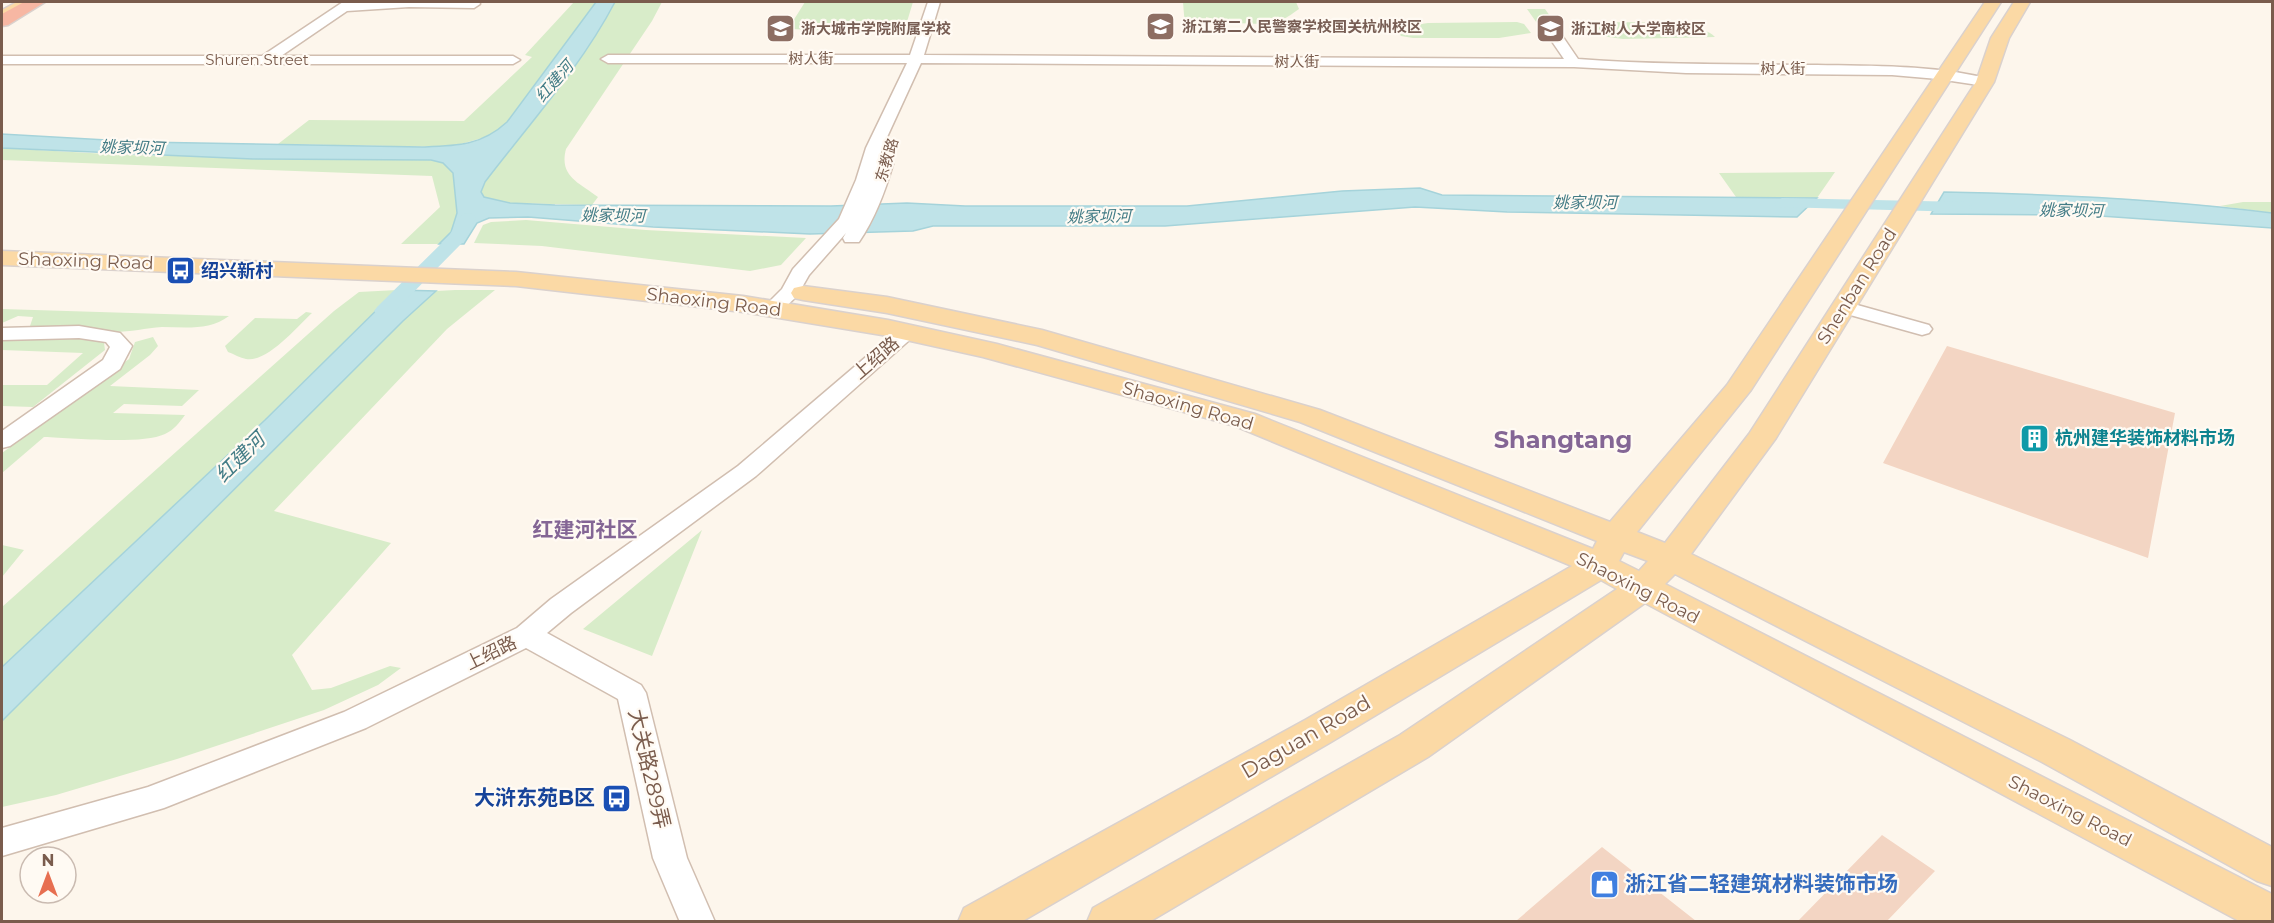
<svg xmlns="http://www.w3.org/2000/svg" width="2274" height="923" viewBox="0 0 2274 923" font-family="Montserrat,'Noto Sans SC',sans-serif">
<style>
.green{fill:#d8ecc9}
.water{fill:#bfe3e8;stroke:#a5d3da;stroke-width:1.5}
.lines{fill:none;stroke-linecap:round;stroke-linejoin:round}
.canal{fill:#bfe3e8;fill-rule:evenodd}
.building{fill:#f3d5c3}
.minor-casing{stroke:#d1beb0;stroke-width:3}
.major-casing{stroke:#dad1cd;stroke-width:3}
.highway-casing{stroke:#dad1cd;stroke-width:3}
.minor{fill:#fff;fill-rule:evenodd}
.major{fill:#fbd9a5;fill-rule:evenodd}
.highway{fill:#f7b7a3;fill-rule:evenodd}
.labels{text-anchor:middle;stroke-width:4.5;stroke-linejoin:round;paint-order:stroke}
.far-education-label{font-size:15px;font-weight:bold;fill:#785e54;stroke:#fffaf3;text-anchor:start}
.far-street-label{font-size:15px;fill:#7a5c4d;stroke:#fffaf3}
.far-water-label{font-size:16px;font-style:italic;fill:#437c86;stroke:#fffaf3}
.street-label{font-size:18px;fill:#7a5c4d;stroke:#fffaf3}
.transit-label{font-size:18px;font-weight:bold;fill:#164399;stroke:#fffaf3;text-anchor:start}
.culture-label{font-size:18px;font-weight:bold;fill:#0d838f;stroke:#fffaf3;text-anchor:start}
.water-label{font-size:20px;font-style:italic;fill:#437c86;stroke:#fffaf3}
.quarter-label{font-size:21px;font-weight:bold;fill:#846695;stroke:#fffaf3}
.near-street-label{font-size:21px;fill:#7a5c4d;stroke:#fffaf3}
.near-transit-label{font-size:21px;font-weight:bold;fill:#164399;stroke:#fffaf3;text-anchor:end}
.near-shop-label{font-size:21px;font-weight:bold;fill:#366cbe;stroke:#fffaf3;text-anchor:start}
.district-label{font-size:24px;font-weight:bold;fill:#846695;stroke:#fffaf3}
</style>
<rect width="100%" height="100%" fill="#fdf6ec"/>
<path class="green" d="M 574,2 L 596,2 L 507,122 L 493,135 L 450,147 L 278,144 L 309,120 L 464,121 L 532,57 L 525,55 Z
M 615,2 L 662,2 L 652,21 L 566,149 C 559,176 578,182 598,197 L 592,205 L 510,203 L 484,197 L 481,193 L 485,182 C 530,123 581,67 615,2 Z
M 805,2 L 913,2 L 906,25 C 889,25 875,32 859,33 C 835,33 812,29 788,29 Z
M 1183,2 L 1296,2 L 1299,9 C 1293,13 1288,17 1282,20 C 1262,27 1226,23 1206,17 L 1206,27 L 1185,27 Z
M 1527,9 L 1545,9 L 1563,34 L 1544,33 Z
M 1517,22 L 1524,24 L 1531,33 L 1499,38 L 1413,38 L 1401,36 L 1394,28 L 1428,23 Z
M 1571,23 C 1600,23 1698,17 1715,37 L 1623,39 L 1579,33 Z
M 2,148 L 125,155 L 431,160 L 443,163 L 453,173 L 457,213 L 451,232 L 439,244 L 401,244 L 440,207 L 432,176 L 2,160 Z
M 1835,172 L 1817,198 L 1736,197 L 1719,173 Z
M 2243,202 L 2272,202 L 2272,213 L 2220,206 Z
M 526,220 L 646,230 L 806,238 L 781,265 L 750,271 L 542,246 L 474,243 L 483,225 L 491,222 Z
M 397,290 L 265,420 L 2,668 L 2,607 L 334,311 L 359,292 Z
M 455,290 L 495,290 L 447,329 L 274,511 L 391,543 L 292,655 L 312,690 L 331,688 L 390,666 L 401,668 L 378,685 L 324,710 L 177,759 L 56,795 L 2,807 L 2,721 L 403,321 L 436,291 Z
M 2,309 L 229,316 C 209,331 185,327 162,327 C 146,328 130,332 115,332 C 86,330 59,326 30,326 L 33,317 L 18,316 L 2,323 Z
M 306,312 L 312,313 C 298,326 267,363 246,359 C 240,358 234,354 228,352 L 225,346 L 255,318 L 297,319 Z
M 76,337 L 104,343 L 105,350 L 33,407 L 2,406 L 2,385 L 47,385 L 83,353 L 2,350 L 2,338 Z
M 153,337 L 158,346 L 150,355 L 110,386 L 199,390 L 182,406 L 124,404 L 113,413 L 185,415 C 179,423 174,430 165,434 C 142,445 72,438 44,437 L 2,473 L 2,453 L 129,359 L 135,342 Z
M 702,530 L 652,656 L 583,629 Z
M 2,545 L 24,550 L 2,577 Z"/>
<path class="water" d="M 596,2 L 615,2 C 581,67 530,123 485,182 L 481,192 L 484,197 L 510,203 L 555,205 L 831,206 L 907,203 L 965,206 L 1187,206 L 1342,191 L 1420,188 L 1442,195 L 1817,198 L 1797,217 L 1507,212 L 1415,207 L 1165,226 L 933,226 L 913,231 L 810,234 L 653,227 L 528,217 L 489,218 L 477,223 L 464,244 L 439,244 L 451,232 L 457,213 L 453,173 L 443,163 L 431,160 L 253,159 L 2,148 L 2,134 L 142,142 L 422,147 C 456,146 481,146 507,122 Z
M 1944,192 C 2054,194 2163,199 2272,213 L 2272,228 L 2086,215 L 1931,214 Z
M 397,290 L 436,291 L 403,321 L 2,721 L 2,667 L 265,420 Z"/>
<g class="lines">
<path class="canal" d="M 1782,198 L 1965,202 L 1973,207 L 1965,212 L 1776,207 L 1774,203 Z
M 468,213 L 474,214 L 476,218 L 462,243 L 391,315 L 377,315 L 374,311 L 377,307 L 449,236 L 462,214 Z"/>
</g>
<path class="building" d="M 1947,346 L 2175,413 L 2148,558 L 1883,463 Z
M 1882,835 L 1935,871 L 1887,921 L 1798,921 Z
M 1602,847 L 1696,921 L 1516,921 Z"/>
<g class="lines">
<defs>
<path id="minor" d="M 343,2 L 479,2 L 480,4 L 474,8 L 409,7 L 347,11 L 281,56 L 513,56 L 520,60 L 513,64 L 2,64 L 2,56 L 262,56 Z
M 928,2 L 940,2 L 924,55 L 1564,59 L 1551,40 L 1558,36 L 1563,37 L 1578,59 C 1658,65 1737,64 1817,65 C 1874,66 1934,65 1990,79 L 1992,82 L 1985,86 L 1938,79 L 1892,75 L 1686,73 L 1574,67 L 921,63 L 882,148 L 879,161 L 885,159 L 893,164 C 885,192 875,218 859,242 L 845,242 L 843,238 L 846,233 L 809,275 L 797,296 L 779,313 L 765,313 L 762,309 L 782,289 L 793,269 L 839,219 L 856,180 L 866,148 L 907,63 L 608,63 L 601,59 L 608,55 L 910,55 Z
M 1843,301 L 1929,325 L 1932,329 L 1929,333 L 1922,335 L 1836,311 L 1833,307 L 1836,303 Z
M 79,326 L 120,333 L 132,346 L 120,369 L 10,446 L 2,448 L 2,431 L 103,360 L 110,347 L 106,342 L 79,338 L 2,340 L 2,328 Z
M 907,326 L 914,328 L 917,332 L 914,336 L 756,476 L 571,613 L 547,633 L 641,685 L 646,693 L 687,858 L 715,922 L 680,922 L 653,858 L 618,699 L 526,648 L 366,728 L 164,808 L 2,856 L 2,828 L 148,787 L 344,712 L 517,628 L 551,599 L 738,466 L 900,328 Z"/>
<path id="major" d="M 17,2 L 36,2 L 8,19 L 2,21 L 2,10 Z
M 1985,2 L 2001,2 L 1751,390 L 1637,532 L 1665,543 L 1749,434 L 1976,82 L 1991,38 L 2014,2 L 2030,2 L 2009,38 L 1994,82 L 1776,438 L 1691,554 L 2070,740 L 2272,847 L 2272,886 L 2257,881 L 2042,762 L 1675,574 L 1665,584 L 2272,894 L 2272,922 L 2241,922 L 1645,603 L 1428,757 L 1149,922 L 1087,922 L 1093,908 L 1400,735 L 1617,589 L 1601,580 L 1331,742 L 1021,922 L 958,922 L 964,908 L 1305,720 L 1572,566 L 1235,426 L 983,357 L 888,336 L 743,312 L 516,286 L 2,265 L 2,251 L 516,272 L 743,296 L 888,320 L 997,344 L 1255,414 L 1593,549 L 1597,541 L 1300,422 L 1037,345 L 887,313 L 803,300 L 794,298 L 791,293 L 794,288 L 803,286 L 887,297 L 1042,330 L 1320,410 L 1610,522 L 1727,385 ZM 1624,552 L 1648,561 L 1639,571 L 1619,561 Z"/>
<path id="highway" d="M 24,2 L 45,2 L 8,25 L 2,26 L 2,14 Z"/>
</defs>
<use href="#minor" class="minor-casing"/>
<use href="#major" class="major-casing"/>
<use href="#highway" class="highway-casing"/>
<use href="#minor" class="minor"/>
<use href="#major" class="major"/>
<use href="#highway" class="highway"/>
</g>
<defs>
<symbol id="university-square" viewBox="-11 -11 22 22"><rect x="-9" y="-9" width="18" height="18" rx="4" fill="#8d6e63" stroke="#fffaf3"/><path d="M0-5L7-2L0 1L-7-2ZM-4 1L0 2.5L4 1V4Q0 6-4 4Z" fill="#fff"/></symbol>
<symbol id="school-square" viewBox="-11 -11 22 22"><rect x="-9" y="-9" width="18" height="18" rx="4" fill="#8d6e63" stroke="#fffaf3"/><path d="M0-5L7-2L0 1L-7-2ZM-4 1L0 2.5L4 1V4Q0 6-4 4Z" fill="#fff"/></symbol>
<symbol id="bus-square" viewBox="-11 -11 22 22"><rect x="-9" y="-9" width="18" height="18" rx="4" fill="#1a4fb4" stroke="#fffaf3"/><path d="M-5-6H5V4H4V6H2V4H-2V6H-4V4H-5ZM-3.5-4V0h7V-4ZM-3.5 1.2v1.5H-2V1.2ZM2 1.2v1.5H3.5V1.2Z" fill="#fff"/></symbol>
<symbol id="building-square" viewBox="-11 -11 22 22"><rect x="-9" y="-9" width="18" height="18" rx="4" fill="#0f9aa8" stroke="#fffaf3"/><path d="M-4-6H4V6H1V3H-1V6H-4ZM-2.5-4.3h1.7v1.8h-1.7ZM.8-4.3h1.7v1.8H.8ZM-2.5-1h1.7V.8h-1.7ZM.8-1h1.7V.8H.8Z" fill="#fff"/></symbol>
<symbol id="shop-square" viewBox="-11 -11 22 22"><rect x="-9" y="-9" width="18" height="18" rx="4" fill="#3f7fe0" stroke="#fffaf3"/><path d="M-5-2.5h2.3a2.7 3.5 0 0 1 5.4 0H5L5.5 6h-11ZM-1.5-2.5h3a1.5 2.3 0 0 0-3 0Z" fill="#fff"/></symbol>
</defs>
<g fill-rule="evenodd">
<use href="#university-square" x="1144" y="10" width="33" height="33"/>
<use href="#school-square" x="764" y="12" width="33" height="33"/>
<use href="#university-square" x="1534" y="12" width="33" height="33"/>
<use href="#bus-square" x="164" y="254" width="33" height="33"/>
<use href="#building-square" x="2018" y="422" width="33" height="33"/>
<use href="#bus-square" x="600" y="782" width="33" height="33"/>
<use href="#shop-square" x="1588" y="868" width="33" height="33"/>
</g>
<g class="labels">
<g class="far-education-label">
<text x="1182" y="32">浙江第二人民警察学校国关杭州校区</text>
<text x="801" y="34">浙大城市学院附属学校</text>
<text x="1571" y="34">浙江树人大学南校区</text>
</g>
<g class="far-street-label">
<text x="811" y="64">树人街</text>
<text x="257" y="65">Shuren Street</text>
<text x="1297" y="67">树人街</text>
<text x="1783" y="74">树人街</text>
<text transform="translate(887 160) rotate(-73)" y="5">东教路</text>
</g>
<g class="far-water-label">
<text transform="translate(554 81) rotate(-49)" y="6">红建河</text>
<text transform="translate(132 147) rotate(2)" y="6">姚家坝河</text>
<text x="1585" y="208">姚家坝河</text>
<text transform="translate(2071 210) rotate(1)" y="6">姚家坝河</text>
<text transform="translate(613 215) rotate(1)" y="6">姚家坝河</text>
<text transform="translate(1099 216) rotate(-1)" y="6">姚家坝河</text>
</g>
<g class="street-label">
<text transform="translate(86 261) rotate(2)" y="6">Shaoxing Road</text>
<text transform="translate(1857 286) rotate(-58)" y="6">Shenban Road</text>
<text transform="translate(714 302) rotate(7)" y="6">Shaoxing Road</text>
<text transform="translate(876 358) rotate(-41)" y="6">上绍路</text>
<text transform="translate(1188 406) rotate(16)" y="6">Shaoxing Road</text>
<text transform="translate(1638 588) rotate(27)" y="6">Shaoxing Road</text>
<text transform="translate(491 653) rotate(-26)" y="6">上绍路</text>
<text transform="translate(2070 811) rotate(27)" y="6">Shaoxing Road</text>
</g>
<g class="transit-label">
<text x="201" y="277">绍兴新村</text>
</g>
<g class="culture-label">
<text x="2055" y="444">杭州建华装饰材料市场</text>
</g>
<g class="water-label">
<text transform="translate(240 457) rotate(-45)" y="7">红建河</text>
</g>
<g class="quarter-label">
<text x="585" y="537">红建河社区</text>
</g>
<g class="near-street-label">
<text transform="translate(1306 737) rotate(-30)" y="7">Daguan Road</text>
<text transform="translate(649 769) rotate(77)" y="7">大关路289弄</text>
</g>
<g class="near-transit-label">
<text x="595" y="805">大浒东苑B区</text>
</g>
<g class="near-shop-label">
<text x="1625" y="891">浙江省二轻建筑材料装饰市场</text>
</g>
<g class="district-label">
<text x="1563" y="448">Shangtang</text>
</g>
</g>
<rect width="2274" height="923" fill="none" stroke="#7a5c4d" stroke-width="6"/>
<g transform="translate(48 875)"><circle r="28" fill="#fffaf3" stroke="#cabbb1" stroke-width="1.5"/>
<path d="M0-4.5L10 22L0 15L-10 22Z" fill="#e76f51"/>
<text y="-9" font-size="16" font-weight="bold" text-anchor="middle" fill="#7a5c4d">N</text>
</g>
</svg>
